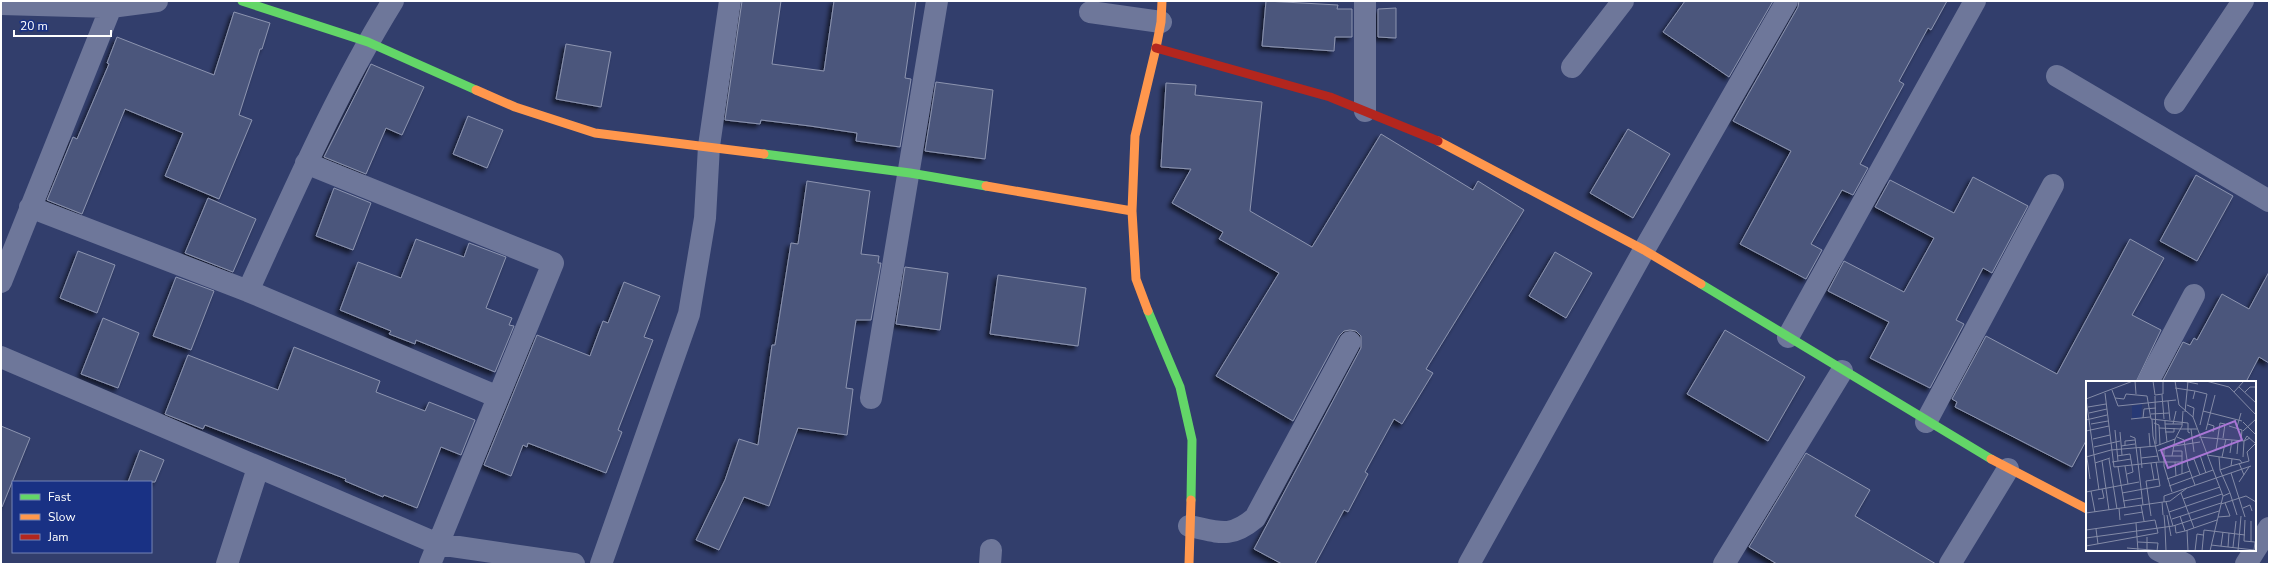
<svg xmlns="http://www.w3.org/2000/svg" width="2270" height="565" viewBox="0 0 2270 565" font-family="'Nunito Sans',sans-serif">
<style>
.building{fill:#4c577b;stroke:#8c94b0;filter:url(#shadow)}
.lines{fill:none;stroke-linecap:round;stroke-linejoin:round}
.street{stroke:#6e779a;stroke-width:22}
.fast{stroke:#63d668;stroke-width:9}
.slow{stroke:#ff974d;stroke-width:9}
.jam{stroke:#b3261e;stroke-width:9}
.inset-road{fill:none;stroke:#848ba7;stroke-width:1}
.view{fill:#a976d5;fill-opacity:0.15;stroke:#a976d5;stroke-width:2}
.inset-edge{fill:none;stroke:#fff;stroke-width:2}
</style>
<defs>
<filter id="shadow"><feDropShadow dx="-3.5" dy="3.5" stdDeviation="2" flood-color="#0009"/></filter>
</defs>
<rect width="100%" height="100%" fill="#323e6c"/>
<path class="building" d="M 742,1 L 781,1 L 772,64 L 824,71 L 834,1 L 916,1 L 905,78 L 911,79 L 900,147 L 856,141 L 857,133 L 810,126 L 761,120 L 760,124 L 725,120 Z
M 1266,1 L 1338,5 L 1337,9 L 1352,9 L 1352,37 L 1335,37 L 1334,51 L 1262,46 Z
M 1685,1 L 1773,1 L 1729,77 L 1663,32 Z
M 1799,1 L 1947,1 L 1931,30 L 1928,28 L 1899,81 L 1904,84 L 1860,164 L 1868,168 L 1853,195 L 1842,190 L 1811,244 L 1822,250 L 1806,279 L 1740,244 L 1791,151 L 1733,121 L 1798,7 Z
M 1396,8 L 1396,38 L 1378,37 L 1378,9 Z
M 234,12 L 270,23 L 262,49 L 260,49 L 239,115 L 252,120 L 219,199 L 165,176 L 183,133 L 125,109 L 82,214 L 47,200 L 73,137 L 77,139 L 109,64 L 107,63 L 117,37 L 214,75 Z
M 566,44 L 611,52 L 601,107 L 556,99 Z
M 371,64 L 424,87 L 402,135 L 386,128 L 366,174 L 324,157 Z
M 936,82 L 993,90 L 985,159 L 925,151 Z
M 1166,83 L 1196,85 L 1195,95 L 1262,102 L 1250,211 L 1312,247 L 1381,134 L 1473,190 L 1478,181 L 1524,210 L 1426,369 L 1433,373 L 1402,424 L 1394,419 L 1365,472 L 1368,474 L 1348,512 L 1344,510 L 1315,564 L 1282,564 L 1254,549 L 1361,348 L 1361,336 L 1356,331 L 1350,330 L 1344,331 L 1339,336 L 1293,421 L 1216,376 L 1279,273 L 1219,239 L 1223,232 L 1172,203 L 1191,169 L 1161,167 Z
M 468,116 L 503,130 L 487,168 L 453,154 Z
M 1628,129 L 1670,154 L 1633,218 L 1590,193 Z
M 2196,175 L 2233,196 L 2197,261 L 2160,241 Z
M 1973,177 L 2028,206 L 1992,273 L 1983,268 L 1956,320 L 1964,324 L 1930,388 L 1870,358 L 1889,322 L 1828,291 L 1844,261 L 1904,292 L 1934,238 L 1875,207 L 1890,180 L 1954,213 Z
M 807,181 L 870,191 L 861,254 L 879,256 L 878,263 L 881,263 L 871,320 L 856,320 L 846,388 L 853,389 L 847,435 L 798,428 L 769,506 L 744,497 L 719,550 L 696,540 L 725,480 L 739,439 L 758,445 L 772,345 L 775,345 L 791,243 L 798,244 Z
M 334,188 L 371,203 L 353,250 L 316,236 Z
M 208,198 L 256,219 L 233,272 L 185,253 Z
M 416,239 L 464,257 L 469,243 L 506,257 L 486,308 L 512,318 L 509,325 L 514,326 L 495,372 L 416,340 L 415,344 L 389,334 L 391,331 L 340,310 L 358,262 L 401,278 Z
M 2130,239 L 2164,258 L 2132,315 L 2161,330 L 2136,382 L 2087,382 L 2087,439 L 2072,467 L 1955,407 L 1957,402 L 1952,399 L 1986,336 L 2057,374 Z
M 78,251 L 115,265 L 97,313 L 60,298 Z
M 1555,252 L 1592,273 L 1566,318 L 1529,296 Z
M 905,267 L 948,273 L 940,330 L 896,324 Z
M 2269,272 L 2269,363 L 2259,357 L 2246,382 L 2162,382 L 2183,342 L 2190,345 L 2194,338 L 2197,340 L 2222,294 L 2249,309 Z
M 998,275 L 1086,288 L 1078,346 L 990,334 Z
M 176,277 L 214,291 L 191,350 L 153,336 Z
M 624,282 L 660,296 L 644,337 L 653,340 L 618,430 L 622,432 L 606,473 L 528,443 L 527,447 L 523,445 L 511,476 L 484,465 L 537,335 L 590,356 L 603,321 L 608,323 Z
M 103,318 L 139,333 L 118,388 L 81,374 Z
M 1725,330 L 1805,377 L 1768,441 L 1687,394 Z
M 294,347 L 380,381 L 376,392 L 425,411 L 429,402 L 475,420 L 461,455 L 441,447 L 417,508 L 384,495 L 383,497 L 345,481 L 346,479 L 205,425 L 203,429 L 165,414 L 188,355 L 278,390 Z
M 1,426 L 30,438 L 2,507 L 1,507 Z
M 140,450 L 164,460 L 155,482 L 128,482 Z
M 1806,453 L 1870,490 L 1855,516 L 1936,564 L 1777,564 L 1749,547 Z"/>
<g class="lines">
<path class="street" d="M 1365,1 L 1365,111
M 1,4 L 111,7 L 157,1
M 1090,12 L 1161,22
M 1572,67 L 1623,1
M 2057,76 L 2269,201
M 2175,103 L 2243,1
M 306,163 L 553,263 L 430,564
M 30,207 L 248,291 L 498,397
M 1,282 L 111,7
M 248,291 C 293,193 336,93 393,1
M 1788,337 L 1975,1
M 1,357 L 438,544 L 574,564
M 2148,382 L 2194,295
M 871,398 L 937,1
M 1926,422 L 2053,185
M 1189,526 C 1219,532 1230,539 1255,518 L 1350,342
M 2158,550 L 2185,564
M 227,564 L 258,468
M 601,564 L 689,314 L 705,218 L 709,146 L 730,1
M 990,564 L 991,550
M 1469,564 L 1644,250 L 1787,1
M 1724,564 L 1842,371
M 1950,564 L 2008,469
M 2246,564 L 2269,528"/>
<path class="fast" d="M 242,1 L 368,42 L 476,90
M 764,154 L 910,173 L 986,186
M 1701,284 L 1991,459
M 1148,311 L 1180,387 L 1192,440 L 1191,500"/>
<path class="slow" d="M 476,90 L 515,107 L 595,133 L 764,154
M 1438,141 L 1644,250 L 1701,284
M 986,186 L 1132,211
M 1148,311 L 1136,279 L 1132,211 L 1135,136 L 1156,48 L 1161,22 L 1162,1
M 1991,459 L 2087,509
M 1189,564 L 1191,500"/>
<path class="jam" d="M 1156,48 L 1330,97 L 1438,141"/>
</g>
<g transform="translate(2086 381)">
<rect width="170" height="170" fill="#323e6c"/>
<path d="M 56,23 L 55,38 L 46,37 L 46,25 Z" fill="#273975"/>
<path class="inset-road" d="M 49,0 L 50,13M 67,0 L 69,14 L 77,13 L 77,0M 89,0 L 93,24 L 107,36 L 137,115 L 124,170M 97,0 L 112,3M 120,0 L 143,6 L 170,34M 153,6 L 170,22M 89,7 L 109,10 L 107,18M 26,9 L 32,25 L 90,19M 109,10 L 121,13 L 114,44M 148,11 L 158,0M 159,11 L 164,6 L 170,6M 19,12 L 28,86 L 73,81 L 96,81 L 108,78 L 114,94M 76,14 L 78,38M 69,15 L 70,63M 29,17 L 38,18 L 40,13 L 61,15 L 65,38 L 102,42 L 102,51 L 104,52M 0,18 L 13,109M 0,18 L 47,0M 82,20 L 84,39M 101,24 L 108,27 L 107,36M 2,26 L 20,23M 117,30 L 156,40M 99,31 L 102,0M 3,32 L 21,28M 65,33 L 83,32M 57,37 L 58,28 L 70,27M 45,38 L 64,36M 66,38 L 67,55 L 73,80M 0,39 L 21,34M 79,39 L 79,43 L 96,43M 157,41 L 170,54M 68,42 L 73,44 L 74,64M 5,43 L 22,40M 79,43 L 81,61M 87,43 L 90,30M 122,43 L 128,45 L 127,51M 143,45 L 156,49 L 155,60M 151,46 L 155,32M 73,47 L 95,48M 95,48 L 111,48M 105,48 L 108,71M 29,49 L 32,80M 120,49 L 129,14M 0,50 L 23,45M 157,50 L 170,38M 34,51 L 36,74M 79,51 L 88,51 L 88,47M 63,52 L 64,65M 44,55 L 49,57 L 57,124M 91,56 L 98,59 L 102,85 L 109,104M 113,56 L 158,60 L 161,55 L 170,63M 7,58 L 24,54M 39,64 L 39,60 L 49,59M 35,65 L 49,63M 8,66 L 34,60M 54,66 L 56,87M 78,68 L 78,85 L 86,111M 130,69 L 134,42 L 139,43 L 137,57M 0,70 L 4,98M 72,70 L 82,66 L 114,61M 87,70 L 96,70 L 96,93M 144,72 L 146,59M 151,73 L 152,60M 114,74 L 120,92M 121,74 L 154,79 L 156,82M 31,75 L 44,73 L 47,91 L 41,93M 78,75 L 96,75M 86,75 L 89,58 L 96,45 L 97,30M 0,76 L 25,69 L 70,65 L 89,58M 133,76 L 134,89 L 145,85M 136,76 L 140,58M 157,76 L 158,60 L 164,57M 55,77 L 72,75M 23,78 L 31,128M 146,78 L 145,85 L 163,80 L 161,71 L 170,62M 16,80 L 23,129M 26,81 L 45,78M 89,81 L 90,95M 9,82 L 24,77M 65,82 L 68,99M 153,82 L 158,94M 39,85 L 42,103M 32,86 L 39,127M 134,89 L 144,112 L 137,115M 145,92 L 159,136M 81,98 L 104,90M 153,101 L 163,86M 83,105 L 127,89M 5,110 L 9,131M 0,111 L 53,101M 36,112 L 74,105 L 70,81M 95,112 L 108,147M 144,112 L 151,134M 12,118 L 18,117 L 16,108M 97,118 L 134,106M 37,120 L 56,117M 76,121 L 77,134M 78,121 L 78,115 L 101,107M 80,121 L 87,145M 135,123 L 160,115 L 170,121M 55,124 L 58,140M 33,127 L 34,139M 157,127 L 164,124 L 166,130M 83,131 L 136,113M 0,132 L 84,120 L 101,107 L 165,85M 38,134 L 57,131M 78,134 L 79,146M 81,134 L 85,155M 65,135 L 60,100 L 73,98M 94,135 L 99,150 L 131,139M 132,136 L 144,135 L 139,122M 86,138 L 135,122M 165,140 L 165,161M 50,142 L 52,170M 89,144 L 90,152 L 99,150M 79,146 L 80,170M 10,148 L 12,163M 0,149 L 69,139 L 72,152 L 0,165M 101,149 L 102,170M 61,156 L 61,169M 0,157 L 87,145 L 133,130M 52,161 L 72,162 L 71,170M 125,164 L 168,169 L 169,161 L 158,160 L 159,139M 135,165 L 137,151M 142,166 L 143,152M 147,166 L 150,140M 41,167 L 77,170M 109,170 L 111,153 L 117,154M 116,170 L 118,149 L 159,154M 152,170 L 155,135"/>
<path class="view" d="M 149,40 L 156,59 L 82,87 L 75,69 Z"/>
<rect width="170" height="170" class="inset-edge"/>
</g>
<rect width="2270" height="565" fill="none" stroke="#ffffff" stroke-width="4"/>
<rect x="12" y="481" width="140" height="72" fill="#193184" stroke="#7583b5"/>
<rect x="20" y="494" width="20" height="6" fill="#63d668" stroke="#7583b5"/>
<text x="48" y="501" font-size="12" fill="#ffffff">Fast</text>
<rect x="20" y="514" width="20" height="6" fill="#ff974d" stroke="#7583b5"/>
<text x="48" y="521" font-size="12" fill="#ffffff">Slow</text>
<rect x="20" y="534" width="20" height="6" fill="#b3261e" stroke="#7583b5"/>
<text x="48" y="541" font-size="12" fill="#ffffff">Jam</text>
<path d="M14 30v6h97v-6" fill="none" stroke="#ffffff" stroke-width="2"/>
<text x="20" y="30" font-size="12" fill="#ffffff" stroke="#193184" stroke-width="3" paint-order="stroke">20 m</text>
</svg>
